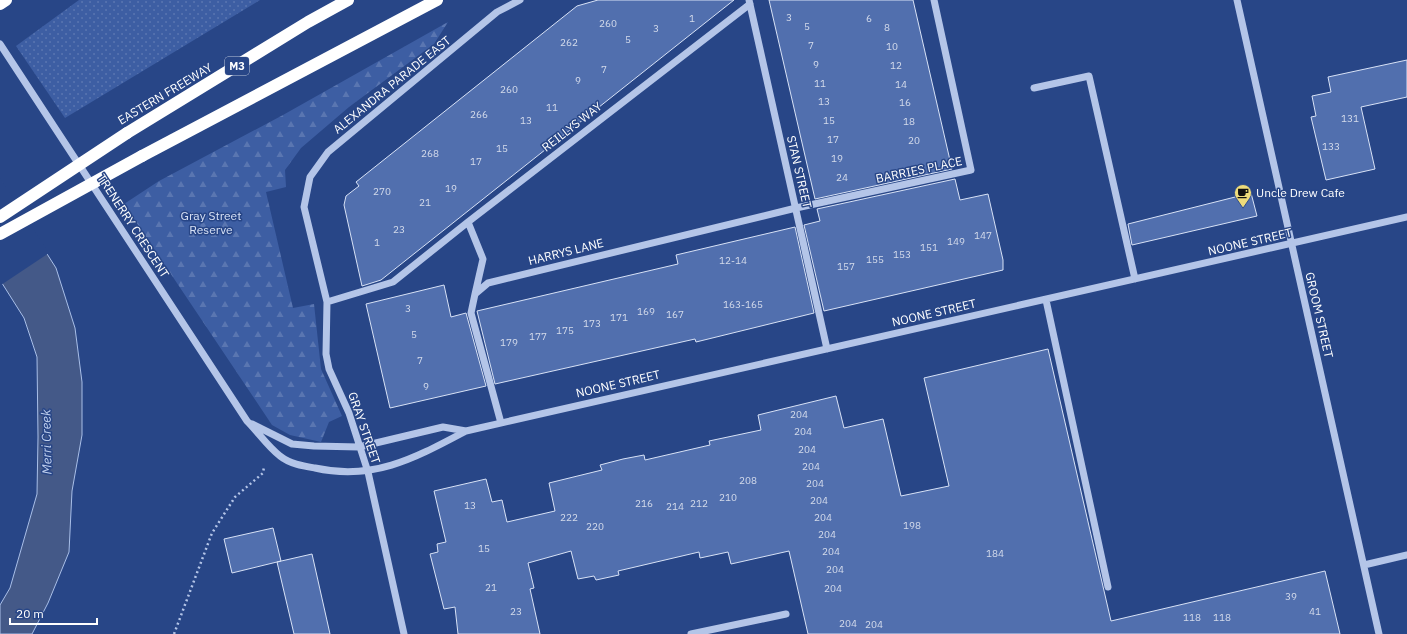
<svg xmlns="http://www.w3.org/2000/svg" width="1407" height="634" viewBox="0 0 1407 634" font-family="'IBM Plex Sans',sans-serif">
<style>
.grass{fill:url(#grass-dots)}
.forest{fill:url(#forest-firs)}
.water{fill:#445988;stroke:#a9bfe8}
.pier{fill:#284687}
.building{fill:#516fae;stroke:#d8e2f6}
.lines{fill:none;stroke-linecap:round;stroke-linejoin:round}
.path{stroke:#b4c5e8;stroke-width:2.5;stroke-dasharray:2 3;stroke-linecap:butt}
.minor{stroke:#b4c5e8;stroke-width:7}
.highway{stroke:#fff;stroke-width:12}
.highway-bridge{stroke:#fff;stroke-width:12}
.labels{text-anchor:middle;stroke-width:3;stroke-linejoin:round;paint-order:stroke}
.number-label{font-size:10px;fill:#d4dbeb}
.shield{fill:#284687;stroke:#bec8db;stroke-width:1}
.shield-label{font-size:11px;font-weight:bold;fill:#fff}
.street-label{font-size:12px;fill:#fff;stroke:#284687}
.poi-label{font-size:12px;fill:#fff;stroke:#284687;text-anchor:start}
.park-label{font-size:12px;fill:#d8e2f6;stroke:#284687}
.water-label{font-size:13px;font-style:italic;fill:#c0d0ef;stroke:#284687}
</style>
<defs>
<pattern id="grass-dots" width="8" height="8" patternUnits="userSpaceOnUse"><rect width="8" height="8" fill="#3d5ea3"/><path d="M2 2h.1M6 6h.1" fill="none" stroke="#5a76b1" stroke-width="1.8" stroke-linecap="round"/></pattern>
<pattern id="forest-firs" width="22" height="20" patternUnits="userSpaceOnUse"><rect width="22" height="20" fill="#3d5ea3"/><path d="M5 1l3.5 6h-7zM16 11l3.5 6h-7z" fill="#5a76b1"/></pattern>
</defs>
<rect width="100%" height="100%" fill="#284687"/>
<path class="grass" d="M 79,0 L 260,0 L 65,118 L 16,46 Z"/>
<path class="forest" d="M 448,22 L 434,44 L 349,107 L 301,148 L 285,170 L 286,187 L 266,192 L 293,308 L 314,304 L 321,369 L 342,416 L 329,422 L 321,442 L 290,435 L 272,425 L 124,204 L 159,181 L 283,115 Z"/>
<path class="water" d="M 0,180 L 56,268 L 75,328 L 82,382 L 82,435 L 72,491 L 69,552 L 48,603 L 32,634 L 0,634 L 0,605 L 10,588 L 37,494 L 38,437 L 37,357 L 24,318 L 0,280 Z"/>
<path class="pier" d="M 0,178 L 49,253 L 1,285 L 0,283 Z"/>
<path class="building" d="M 598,0 L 734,0 L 381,280 L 362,286 L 344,205 L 346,196 L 359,186 L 356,182 L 577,6 Z
M 769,0 L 913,0 L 952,169 L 815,199 Z
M 1407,60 L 1407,97 L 1361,107 L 1375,169 L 1326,180 L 1311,117 L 1316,116 L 1312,96 L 1331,92 L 1328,77 Z
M 955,179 L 960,200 L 988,194 L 1003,260 L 1003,270 L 824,311 L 804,225 L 820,221 L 817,209 Z
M 1251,193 L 1257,216 L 1132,245 L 1128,224 Z
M 795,227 L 814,313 L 696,342 L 695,339 L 495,384 L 477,311 L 678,264 L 676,255 Z
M 444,285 L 451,317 L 466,313 L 486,386 L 390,408 L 366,304 Z
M 1048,349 L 1111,621 L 1325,571 L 1340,634 L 808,634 L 789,551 L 731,564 L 728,552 L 700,558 L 699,552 L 618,571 L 619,575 L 596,580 L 594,576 L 578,579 L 571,551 L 528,563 L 534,588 L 530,589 L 540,634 L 458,634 L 455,607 L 444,609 L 430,554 L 438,552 L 437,544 L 446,542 L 434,491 L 486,479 L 492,502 L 502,500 L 507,522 L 555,511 L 549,483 L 602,470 L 600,465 L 623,459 L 644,455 L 645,460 L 710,445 L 709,441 L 761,430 L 758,415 L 836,396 L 844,428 L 883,419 L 901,496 L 949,486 L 924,378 Z
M 273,528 L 281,561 L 232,573 L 224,539 Z
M 312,554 L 330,634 L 294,634 L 277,562 Z"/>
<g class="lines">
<path class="path" d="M 174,634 L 212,533 L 235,497 L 263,473 L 264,467"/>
<path class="minor" d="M 749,0 L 827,349
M 1237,0 L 1379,634
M 0,44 L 247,421 C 258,432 268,447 280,456 C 290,464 303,466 315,468 C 374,481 415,458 466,431 L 1407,217
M 1034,88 L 1089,76 L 1135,279
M 475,294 L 483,259 L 468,222 L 750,4
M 1046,300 L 1108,587
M 327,302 L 393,282 L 468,222
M 501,423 L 471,313 L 475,294 L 488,283 L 796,208 L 971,170 L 934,0
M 252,424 L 292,444 L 314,446 L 359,447 L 443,427 L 466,431
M 1364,565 L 1407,555
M 404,634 L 368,472 L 349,413 L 329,369 L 326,354 L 327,302 L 304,207 L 310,177 L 328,152 L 497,12 L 520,0
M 691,634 L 786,614"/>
<path class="highway" d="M 0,4 L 6,0
M 127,133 L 308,22 L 348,0
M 142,156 L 437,0"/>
<path class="highway-bridge" d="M 0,217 L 127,133
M 0,234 L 142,156"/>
</g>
<defs>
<symbol id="cafe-pin" viewBox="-11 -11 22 30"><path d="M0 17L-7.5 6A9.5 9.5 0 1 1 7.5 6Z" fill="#efdc7b" stroke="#284687"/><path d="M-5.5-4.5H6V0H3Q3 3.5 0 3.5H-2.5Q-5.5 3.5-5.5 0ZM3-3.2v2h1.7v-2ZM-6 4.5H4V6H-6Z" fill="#111"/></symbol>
</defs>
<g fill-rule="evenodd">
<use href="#cafe-pin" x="1233" y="183" width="20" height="27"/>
</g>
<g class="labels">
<g class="number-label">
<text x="789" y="21">3</text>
<text x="692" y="22">1</text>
<text x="869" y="22">6</text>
<text x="608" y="27">260</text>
<text x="807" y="30">5</text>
<text x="887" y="31">8</text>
<text x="656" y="32">3</text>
<text x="628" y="43">5</text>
<text x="569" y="46">262</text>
<text x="811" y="49">7</text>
<text x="892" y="50">10</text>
<text x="816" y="68">9</text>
<text x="896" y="69">12</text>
<text x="604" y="73">7</text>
<text x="578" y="84">9</text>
<text x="820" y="87">11</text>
<text x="901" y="88">14</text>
<text x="509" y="93">260</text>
<text x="824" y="105">13</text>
<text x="905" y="106">16</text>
<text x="552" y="111">11</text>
<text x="479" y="118">266</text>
<text x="1350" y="122">131</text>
<text x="526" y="124">13</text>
<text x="829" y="124">15</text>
<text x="909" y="125">18</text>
<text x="833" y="143">17</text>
<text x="914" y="144">20</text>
<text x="1331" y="150">133</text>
<text x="502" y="152">15</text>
<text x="430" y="157">268</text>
<text x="837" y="162">19</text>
<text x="476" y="165">17</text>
<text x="842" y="181">24</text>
<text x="451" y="192">19</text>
<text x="382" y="195">270</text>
<text x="425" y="206">21</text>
<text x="399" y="233">23</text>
<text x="983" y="239">147</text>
<text x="956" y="245">149</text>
<text x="377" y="246">1</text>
<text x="929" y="251">151</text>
<text x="902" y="258">153</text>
<text x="875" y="263">155</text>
<text x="733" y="264">12-14</text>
<text x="846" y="270">157</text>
<text x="743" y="308">163-165</text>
<text x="408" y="312">3</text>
<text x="646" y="315">169</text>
<text x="675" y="318">167</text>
<text x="619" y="321">171</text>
<text x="592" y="327">173</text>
<text x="565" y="334">175</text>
<text x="414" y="338">5</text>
<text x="538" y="340">177</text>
<text x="509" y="346">179</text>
<text x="420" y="364">7</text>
<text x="426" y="390">9</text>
<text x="799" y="418">204</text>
<text x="803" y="435">204</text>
<text x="807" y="453">204</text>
<text x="811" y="470">204</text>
<text x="748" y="484">208</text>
<text x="815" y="487">204</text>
<text x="728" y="501">210</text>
<text x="819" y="504">204</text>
<text x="644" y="507">216</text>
<text x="699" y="507">212</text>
<text x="470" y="509">13</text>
<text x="675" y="510">214</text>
<text x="569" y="521">222</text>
<text x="823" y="521">204</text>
<text x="912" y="529">198</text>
<text x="595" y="530">220</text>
<text x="827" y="538">204</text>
<text x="484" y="552">15</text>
<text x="831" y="555">204</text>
<text x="995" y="557">184</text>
<text x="835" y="573">204</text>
<text x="491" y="591">21</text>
<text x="833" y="592">204</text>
<text x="1291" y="600">39</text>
<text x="516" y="615">23</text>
<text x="1315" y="615">41</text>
<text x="1192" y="621">118</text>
<text x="1222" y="621">118</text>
<text x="848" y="627">204</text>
<text x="874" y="628">204</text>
</g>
<rect class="shield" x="225" y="57" width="24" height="18" rx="3"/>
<g class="shield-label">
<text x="237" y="70">M3</text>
</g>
<g class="street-label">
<text transform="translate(392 85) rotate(-39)" y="4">ALEXANDRA PARADE EAST</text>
<text transform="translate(165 94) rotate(-31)" y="4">EASTERN FREEWAY</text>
<text transform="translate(572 127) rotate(-38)" y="4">REILLYS WAY</text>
<text transform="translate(919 170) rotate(-12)" y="4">BARRIES PLACE</text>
<text transform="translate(799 172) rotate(77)" y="4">STAN STREET</text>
<text transform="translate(133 226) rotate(57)" y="4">TRENERRY CRESCENT</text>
<text transform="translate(1250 242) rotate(-13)" y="4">NOONE STREET</text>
<text transform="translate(566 252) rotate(-14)" y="4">HARRYS LANE</text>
<text transform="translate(934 313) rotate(-13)" y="4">NOONE STREET</text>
<text transform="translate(1319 315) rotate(77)" y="4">GROOM STREET</text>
<text transform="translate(618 384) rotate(-13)" y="4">NOONE STREET</text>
<text transform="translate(364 428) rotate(71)" y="4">GRAY STREET</text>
</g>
<g class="poi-label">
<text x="1256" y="197">Uncle Drew Cafe</text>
</g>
<g class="park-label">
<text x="211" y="220">Gray Street<tspan x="211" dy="14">Reserve</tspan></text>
</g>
<g class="water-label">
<text transform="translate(46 442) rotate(-91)" y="5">Merri Creek</text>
</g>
</g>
<path d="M10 618v6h87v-6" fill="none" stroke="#ffffff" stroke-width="2"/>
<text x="16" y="618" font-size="12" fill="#ffffff" stroke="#284687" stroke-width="3" paint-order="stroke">20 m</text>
</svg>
